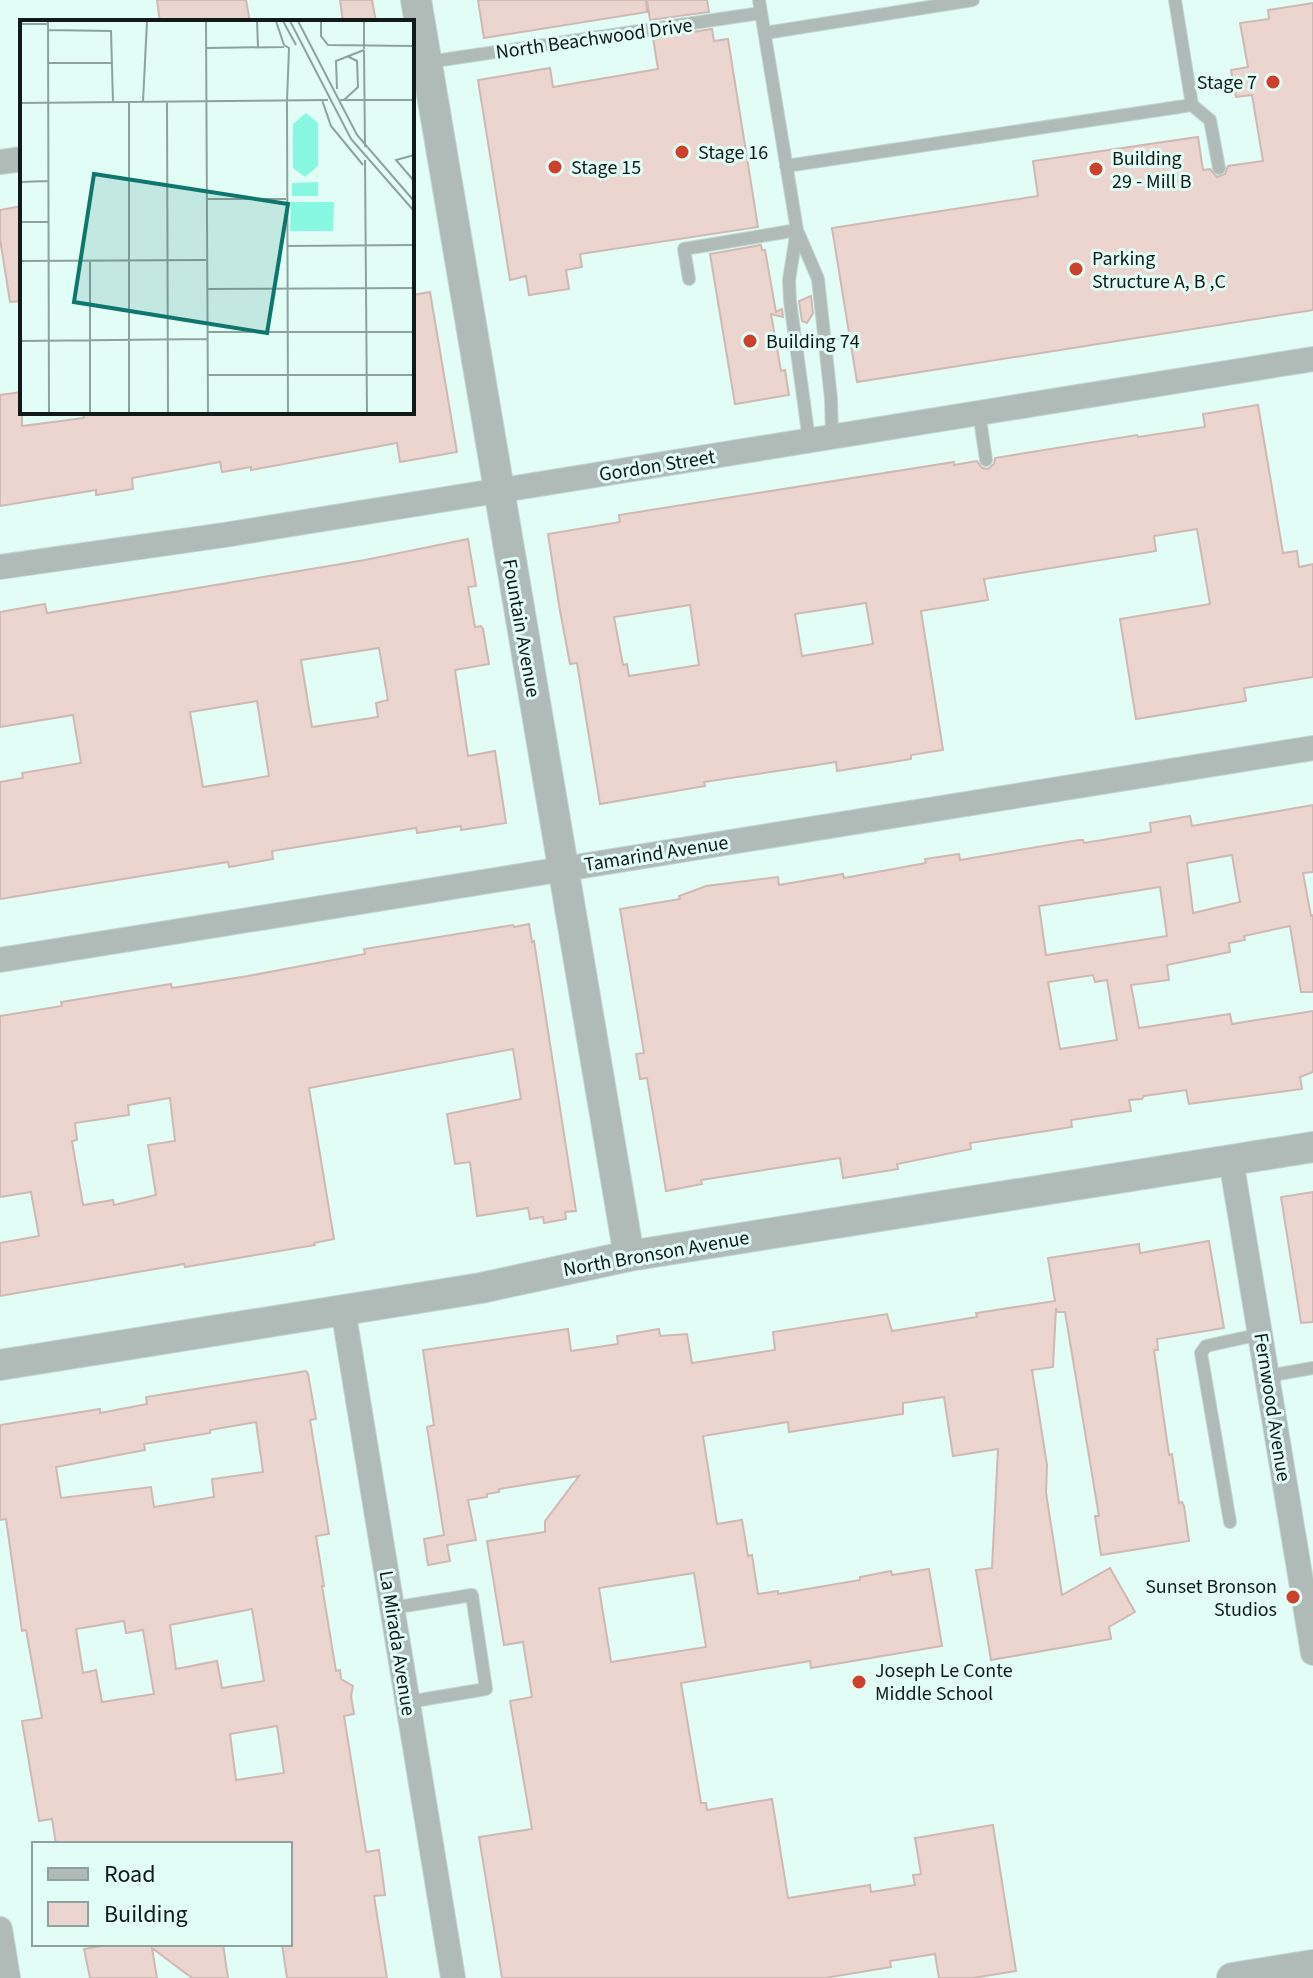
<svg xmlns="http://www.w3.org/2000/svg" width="1313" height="1978" viewBox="0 0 1313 1978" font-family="'Source Sans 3',sans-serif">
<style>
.building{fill:#ecd4cf;stroke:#d0b8b3;stroke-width:2;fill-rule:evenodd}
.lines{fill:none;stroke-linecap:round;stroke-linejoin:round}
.service-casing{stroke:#c1d8d2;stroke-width:14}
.minor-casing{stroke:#c1d8d2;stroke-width:26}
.tertiary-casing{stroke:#c1d8d2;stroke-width:32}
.service{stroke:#b0bbb8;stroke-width:12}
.minor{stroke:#b0bbb8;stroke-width:24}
.tertiary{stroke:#b0bbb8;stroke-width:30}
.poi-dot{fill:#cc402c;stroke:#e2fcf6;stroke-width:3}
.labels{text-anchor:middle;stroke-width:6;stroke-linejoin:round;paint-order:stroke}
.street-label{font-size:20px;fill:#111a18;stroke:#e2fcf6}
.poi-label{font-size:20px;fill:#111a18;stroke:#e2fcf6;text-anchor:start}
.inset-road{fill:none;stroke:#8ea29d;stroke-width:2}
.view{fill:#0f766e;fill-opacity:0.15;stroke:#0f766e;stroke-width:4}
.inset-edge{fill:none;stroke:#111a18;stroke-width:4}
</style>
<rect width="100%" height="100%" fill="#e2fcf6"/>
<path class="building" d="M 157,0 L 246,0 L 250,22 L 160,22 Z
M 340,0 L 372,0 L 376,22 L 343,22 Z
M 478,0 L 646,0 L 647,12 L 484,38 Z
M 647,0 L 707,0 L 709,12 L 650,20 Z
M 1313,3 L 1313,310 L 857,382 L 832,228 L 1038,196 L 1033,161 L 1198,137 L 1203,170 L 1210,169 L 1217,177 L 1225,174 L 1228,166 L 1263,161 L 1252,95 L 1236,97 L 1231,70 L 1248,67 L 1240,23 L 1269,19 L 1268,10 Z
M 712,29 L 714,41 L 728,39 L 758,227 L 580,254 L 582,267 L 566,270 L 569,289 L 529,295 L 526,276 L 510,280 L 478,80 L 550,68 L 553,87 L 658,69 L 653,38 Z
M 22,206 L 22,301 L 10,302 L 0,239 L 0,210 Z
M 761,245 L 762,250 L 765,250 L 776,312 L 782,309 L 783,317 L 771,314 L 781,371 L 785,370 L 789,395 L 735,404 L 710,254 Z
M 430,292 L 457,452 L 400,462 L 397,443 L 251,470 L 251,467 L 222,472 L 220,462 L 132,478 L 133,489 L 96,495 L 96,490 L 0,506 L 0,395 L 22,392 L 22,426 L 84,418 L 83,412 L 412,412 L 412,295 Z
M 811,296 L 813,313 L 807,323 L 802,321 L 799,301 Z
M 1258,405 L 1283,553 L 1297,551 L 1299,567 L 1313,564 L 1313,677 L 1244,688 L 1246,701 L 1136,719 L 1120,619 L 1210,604 L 1197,529 L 1154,536 L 1156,551 L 984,579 L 988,600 L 921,611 L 943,750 L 911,755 L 911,759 L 837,771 L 836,762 L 704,782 L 705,786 L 600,804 L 577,663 L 570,664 L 559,605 L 548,534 L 620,522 L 619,515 L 954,462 L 954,465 L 977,461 L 982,468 L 988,469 L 994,464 L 995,458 L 1137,435 L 1138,437 L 1205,427 L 1203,414 ZM 866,603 L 873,644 L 802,656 L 795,614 ZM 690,605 L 699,665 L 629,676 L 627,664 L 623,665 L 614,617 Z
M 468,539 L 476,586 L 468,587 L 475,627 L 481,626 L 483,629 L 489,664 L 455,670 L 468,756 L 495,751 L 506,823 L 461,830 L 461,826 L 417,833 L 416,828 L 272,851 L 273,859 L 229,867 L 228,862 L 0,899 L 0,782 L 23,778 L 22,773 L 81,763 L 73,715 L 0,727 L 0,612 L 45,604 L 47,613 L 365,560 ZM 379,648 L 388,700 L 376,703 L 378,717 L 312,727 L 301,660 ZM 257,701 L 269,776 L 203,787 L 190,712 Z
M 1313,805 L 1313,872 L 1303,873 L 1311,916 L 1313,915 L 1313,992 L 1301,992 L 1290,926 L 1244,936 L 1245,940 L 1229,943 L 1230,952 L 1167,965 L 1169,980 L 1131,985 L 1139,1028 L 1230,1014 L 1232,1024 L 1313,1011 L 1313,1072 L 1300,1077 L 1302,1089 L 1189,1104 L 1186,1090 L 1144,1096 L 1142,1099 L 1129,1100 L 1131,1111 L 1071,1120 L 1072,1127 L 970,1143 L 971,1149 L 897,1164 L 898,1169 L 843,1178 L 840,1158 L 701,1180 L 702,1184 L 666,1191 L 647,1078 L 640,1079 L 636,1054 L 644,1053 L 620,909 L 680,899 L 679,896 L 706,886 L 778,877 L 779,885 L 843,874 L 844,878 L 926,863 L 925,859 L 959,854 L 960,860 L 1079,840 L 1083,840 L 1084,843 L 1151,832 L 1150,823 L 1190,816 L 1192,826 ZM 1232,855 L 1240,902 L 1193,913 L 1187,863 ZM 1160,887 L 1167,936 L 1046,955 L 1039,906 ZM 1093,975 L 1095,982 L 1107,980 L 1117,1040 L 1060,1049 L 1048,982 Z
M 529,924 L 532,942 L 534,941 L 576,1211 L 565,1212 L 566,1219 L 544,1223 L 543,1217 L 530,1219 L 528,1208 L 477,1216 L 470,1162 L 455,1164 L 447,1114 L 521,1099 L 513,1049 L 309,1088 L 334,1239 L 314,1243 L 315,1245 L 185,1267 L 184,1264 L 0,1296 L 0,1243 L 39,1236 L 31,1192 L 0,1197 L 0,1016 L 62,1006 L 61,1002 L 171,984 L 172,988 L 248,976 L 365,954 L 364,949 L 513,925 L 514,927 ZM 170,1098 L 175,1141 L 148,1145 L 156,1195 L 114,1205 L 113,1200 L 83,1205 L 72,1141 L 77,1140 L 75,1123 L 129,1115 L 128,1105 Z
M 1313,1192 L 1313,1322 L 1301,1323 L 1281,1197 Z
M 1209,1241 L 1224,1328 L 1157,1339 L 1158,1350 L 1154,1350 L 1169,1455 L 1172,1454 L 1179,1503 L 1182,1502 L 1184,1506 L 1189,1541 L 1101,1555 L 1095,1516 L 1099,1516 L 1065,1312 L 1057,1312 L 1056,1308 L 1053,1367 L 1032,1370 L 1047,1465 L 1046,1493 L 1062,1595 L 1110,1568 L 1135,1612 L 1109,1627 L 1111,1639 L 991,1660 L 976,1570 L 992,1568 L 998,1449 L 953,1456 L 944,1397 L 903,1403 L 903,1414 L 845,1423 L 789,1432 L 788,1422 L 703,1436 L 717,1524 L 742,1520 L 748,1556 L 752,1555 L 758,1594 L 778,1591 L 778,1594 L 860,1580 L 860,1577 L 891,1571 L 892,1575 L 929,1569 L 942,1646 L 811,1668 L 810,1661 L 681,1683 L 701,1803 L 706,1803 L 707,1810 L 772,1799 L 788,1898 L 870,1885 L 871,1892 L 915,1885 L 913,1875 L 921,1874 L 915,1838 L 993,1825 L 1016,1971 L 973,1978 L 939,1978 L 935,1954 L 890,1961 L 891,1967 L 825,1978 L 502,1978 L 479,1837 L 532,1829 L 510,1701 L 532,1697 L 523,1642 L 504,1645 L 487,1541 L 545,1532 L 545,1521 L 579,1476 L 499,1489 L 499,1492 L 487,1494 L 487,1497 L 468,1500 L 476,1540 L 447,1545 L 450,1561 L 428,1565 L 424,1539 L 444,1535 L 427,1427 L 434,1425 L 423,1350 L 568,1329 L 571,1351 L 618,1344 L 617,1336 L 659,1329 L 660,1336 L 687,1334 L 692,1363 L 775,1350 L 773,1332 L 887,1314 L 892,1331 L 977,1317 L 976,1313 L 1055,1301 L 1048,1258 L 1139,1244 L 1140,1253 ZM 694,1573 L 706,1647 L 611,1662 L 599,1588 Z
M 306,1371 L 308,1374 L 316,1419 L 310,1420 L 329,1534 L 316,1536 L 324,1586 L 322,1586 L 336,1671 L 340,1670 L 341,1679 L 353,1686 L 351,1696 L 354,1714 L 344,1716 L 366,1852 L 379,1850 L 385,1895 L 374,1896 L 387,1978 L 287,1978 L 282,1944 L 290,1944 L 290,1844 L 56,1844 L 52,1819 L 39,1821 L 22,1721 L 42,1718 L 26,1630 L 22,1631 L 6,1519 L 0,1520 L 0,1425 L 100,1409 L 100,1413 L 147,1404 L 146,1397 ZM 256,1422 L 263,1472 L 212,1479 L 214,1497 L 154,1507 L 151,1487 L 61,1498 L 56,1467 L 145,1450 L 144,1444 L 210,1433 L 210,1430 ZM 252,1609 L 264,1681 L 222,1688 L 217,1661 L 176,1669 L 170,1625 ZM 124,1621 L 126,1633 L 143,1630 L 154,1694 L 102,1702 L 96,1670 L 83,1673 L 76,1629 ZM 277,1726 L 284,1773 L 236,1780 L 230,1734 Z
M 112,1944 L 223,1944 L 228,1978 L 192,1978 L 152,1948 L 157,1978 L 90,1978 L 84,1949 Z"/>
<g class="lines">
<defs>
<path id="service" d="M 759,0 L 797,230 L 818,279 L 831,399 L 832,436
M 765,33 L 973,0
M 428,62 L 761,13
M 1192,105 L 1210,120 L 1219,168
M 786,166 L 1192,105 L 1175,0
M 797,230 L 789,280 L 790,301 L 809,440
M 689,279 L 684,249 L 797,230
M 979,412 L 986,460
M 1268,1376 L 1313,1368
M 1230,1522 L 1201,1353 L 1206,1346 L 1261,1334
M 392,1608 L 472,1595 L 486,1689 L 408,1702"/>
<path id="minor" d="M 0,162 L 22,159
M 0,567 L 224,535 L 1313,359
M 0,960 L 1313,748
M 1231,1160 L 1313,1653
M 343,1309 L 453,1978
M 0,1929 L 8,1978"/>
<path id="tertiary" d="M 416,0 L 629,1256
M 0,1365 L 481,1288 L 629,1256 L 1313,1147
M 1232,1978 L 1313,1965"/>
</defs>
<use href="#service" class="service-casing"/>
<use href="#minor" class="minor-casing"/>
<use href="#tertiary" class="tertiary-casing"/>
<use href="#service" class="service"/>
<use href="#minor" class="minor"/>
<use href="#tertiary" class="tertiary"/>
</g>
<g class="poi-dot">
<circle cx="1273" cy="82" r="8"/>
<circle cx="682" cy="152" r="8"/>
<circle cx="555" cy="167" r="8"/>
<circle cx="1096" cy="169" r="8"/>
<circle cx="1076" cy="269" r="8"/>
<circle cx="750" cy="341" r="8"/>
<circle cx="1293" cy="1597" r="8"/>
<circle cx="859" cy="1682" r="8"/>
</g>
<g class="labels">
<g class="street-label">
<text transform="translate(594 38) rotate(-8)" y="7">North Beachwood Drive</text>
<text transform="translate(657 465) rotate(-9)" y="7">Gordon Street</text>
<text transform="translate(522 628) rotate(80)" y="7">Fountain Avenue</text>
<text transform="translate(656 853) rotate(-9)" y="7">Tamarind Avenue</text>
<text transform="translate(656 1253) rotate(-10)" y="7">North Bronson Avenue</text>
<text transform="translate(1273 1407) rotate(81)" y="7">Fernwood Avenue</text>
<text transform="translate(398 1643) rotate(81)" y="7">La Mirada Avenue</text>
</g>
<g class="poi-label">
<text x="1257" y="89" text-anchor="end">Stage 7</text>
<text x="698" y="159">Stage 16</text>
<text x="1112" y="165">Building<tspan x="1112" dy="23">29 - Mill B</tspan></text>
<text x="571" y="174">Stage 15</text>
<text x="1092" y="265">Parking<tspan x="1092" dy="23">Structure A, B ,C</tspan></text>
<text x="766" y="348">Building 74</text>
<text x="1277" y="1593" text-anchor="end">Sunset Bronson<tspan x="1277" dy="23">Studios</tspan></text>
<text x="875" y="1677">Joseph Le Conte<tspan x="875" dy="23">Middle School</tspan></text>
</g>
</g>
<g transform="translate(20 20)">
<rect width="394" height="394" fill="#e2fcf6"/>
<path d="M 286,93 L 298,103 L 298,146 L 285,157 L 273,148 L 273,104 ZM 298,162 L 298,176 L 272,176 L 272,163 ZM 271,182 L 314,182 L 313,211 L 270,211 Z" fill="#88f7e2"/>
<path class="inset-road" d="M 28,1 L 29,393M 186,1 L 188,393M 237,1 L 238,27M 256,1 L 264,25M 263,1 L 276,25M 270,1 L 331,119 L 394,191M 278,1 L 337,115 L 394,181M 301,1 L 301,16 L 308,25 L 394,26M 0,4 L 28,4M 28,10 L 91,11 L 93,82M 264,25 L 269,28 L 267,81M 186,28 L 264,27M 344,29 L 344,1M 344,30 L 345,127M 29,43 L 93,43M 317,69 L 316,41 L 344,30M 302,80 L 311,106 L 343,145M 320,80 L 394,80M 324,80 L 338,67 L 337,41 L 327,36M 147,81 L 148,393M 267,81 L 268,393M 109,82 L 109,393M 123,82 L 127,1M 0,83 L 308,80M 394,135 L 376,140 L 394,161M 345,140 L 347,393M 0,162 L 28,161M 186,179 L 266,179M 0,202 L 28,202M 267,226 L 394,225M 0,241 L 186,240M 187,269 L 394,268M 187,312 L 394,312M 0,321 L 187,319M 188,355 L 394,355M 70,393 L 70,241"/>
<path class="view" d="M 74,154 L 268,184 L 247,313 L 54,282 Z"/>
<rect width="394" height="394" class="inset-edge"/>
</g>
<rect x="32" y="1842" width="260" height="104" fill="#e2fcf6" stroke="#8ea29d" stroke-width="2"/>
<rect x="48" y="1868" width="40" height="12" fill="#b0bbb8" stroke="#8ea29d" stroke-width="2"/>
<text x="104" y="1882" font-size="24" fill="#111a18">Road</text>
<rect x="48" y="1902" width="40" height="24" fill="#ecd4cf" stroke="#8ea29d" stroke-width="2"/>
<text x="104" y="1922" font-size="24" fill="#111a18">Building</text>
</svg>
